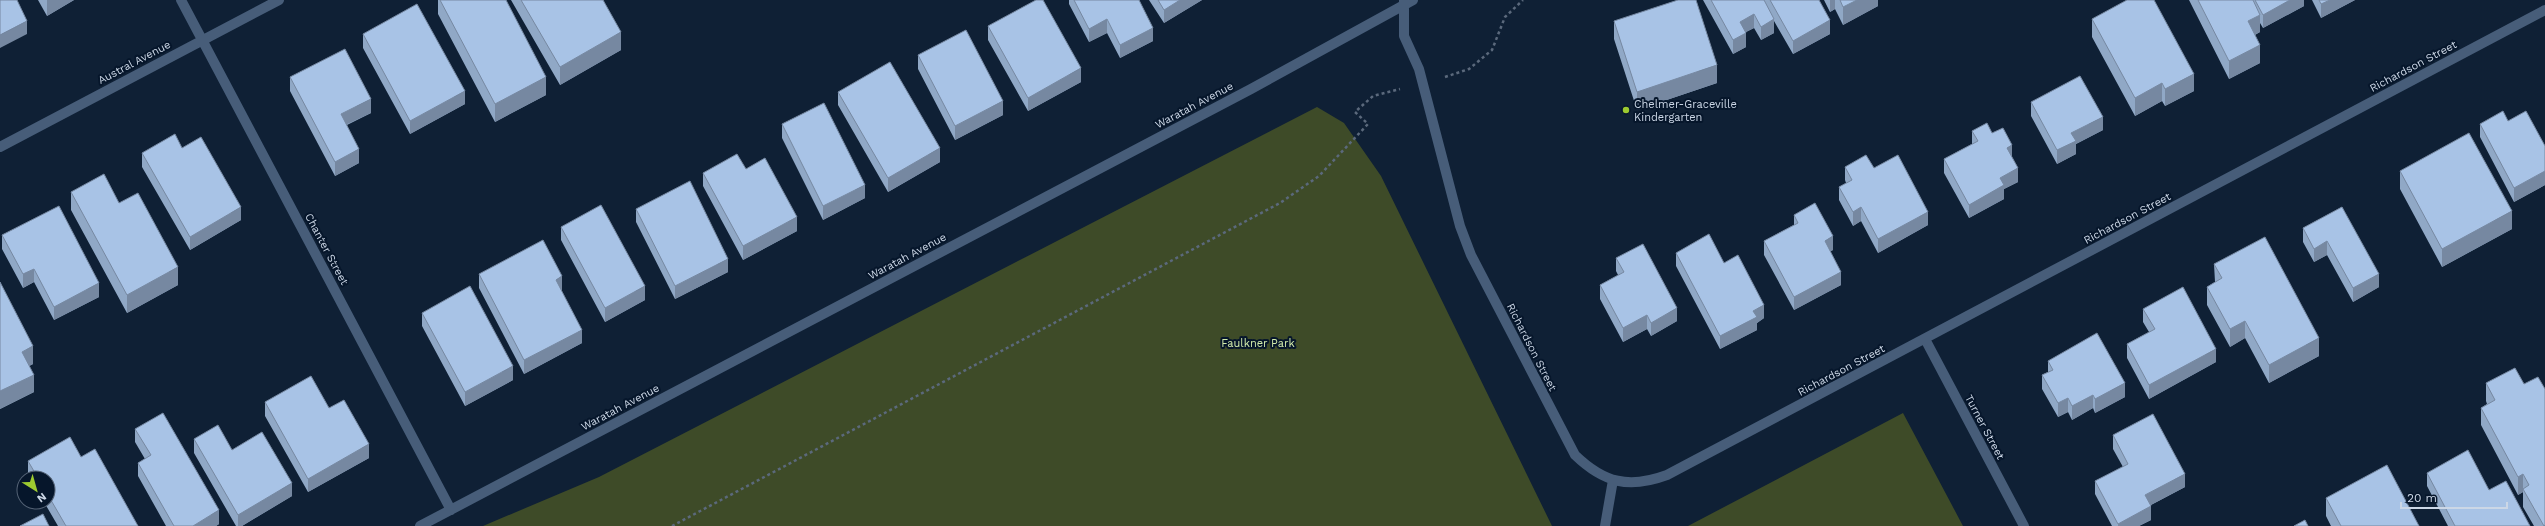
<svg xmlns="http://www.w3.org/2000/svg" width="2545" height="526" viewBox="0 0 2545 526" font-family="'Work Sans',sans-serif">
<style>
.green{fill:#3e4b28}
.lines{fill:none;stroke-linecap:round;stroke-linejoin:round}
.path{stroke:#5b697c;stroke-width:2.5;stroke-dasharray:3 3;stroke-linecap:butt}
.lane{stroke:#475d79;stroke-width:10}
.street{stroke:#475d79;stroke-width:10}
.wall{fill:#90a8c6}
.shaded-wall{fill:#7688a1}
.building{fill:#a8c3e6;stroke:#7688a1}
.poi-dot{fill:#9dca30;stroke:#06162b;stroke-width:1.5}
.labels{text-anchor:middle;stroke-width:4;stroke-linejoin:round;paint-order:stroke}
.street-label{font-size:11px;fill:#ccd7e6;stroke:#06162b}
.poi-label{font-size:11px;fill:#ccd7e6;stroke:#06162b;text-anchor:start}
.park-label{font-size:11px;fill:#d3ecab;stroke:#06162b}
</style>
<rect width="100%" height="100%" fill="#0f2035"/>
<path class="green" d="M 1317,107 L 1344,123 L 1381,176 L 1552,526 L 483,526 L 599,477 Z
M 1903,413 L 1963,526 L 1688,526 Z"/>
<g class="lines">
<path class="path" d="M 1445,77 L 1469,69 L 1492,50 L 1505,17 L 1523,0
M 672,526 L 1280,203 L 1319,176 L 1368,124 L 1355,112 L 1373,96 L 1400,89"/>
<path class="lane" d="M 1605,526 L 1613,480"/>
<path class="street" d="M 181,0 L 451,510
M 1404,0 L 1404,36 L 1419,69 L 1460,226 L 1471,255 L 1575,455 C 1604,483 1629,489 1667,475 L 2545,10
M 0,147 L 279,0
M 1925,339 L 2024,526
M 420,526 L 1251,89 L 1413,0"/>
</g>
<path class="wall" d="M 38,0 L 74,0 L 47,16 Z
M 438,0 L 506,0 L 546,95 L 495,122 L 438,14 Z
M 511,0 L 603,0 L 621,50 L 560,85 Z
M 1069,0 L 1139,0 L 1153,41 L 1120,58 L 1107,33 L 1089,42 L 1069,4 Z
M 1149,0 L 1202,0 L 1164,23 Z
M 1703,0 L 1819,0 L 1830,34 L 1793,54 L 1774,21 L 1774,33 L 1761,40 L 1754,28 L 1746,32 L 1746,47 L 1733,54 Z
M 1824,0 L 1878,0 L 1878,6 L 1843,25 L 1835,9 L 1830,12 Z
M 2189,0 L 2304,0 L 2304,6 L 2263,28 L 2260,23 L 2260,32 L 2255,35 L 2260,63 L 2229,79 Z
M 2312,0 L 2355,0 L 2321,18 Z
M 2092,19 L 2194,91 L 2165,106 L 2162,101 L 2135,116 L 2092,37 Z
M 1614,21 L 1717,83 L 1637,110 L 1614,39 Z
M 988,26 L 1081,82 L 1028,111 L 988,40 Z
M 363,34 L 465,104 L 410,134 L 363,48 Z
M 918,55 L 1003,115 L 955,140 L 918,69 Z
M 290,77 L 371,113 L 347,125 L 359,163 L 335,176 L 290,91 Z
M 838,92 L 940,162 L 888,192 L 838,105 Z
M 2031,102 L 2103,130 L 2076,144 L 2076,154 L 2057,164 L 2031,116 Z
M 2508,121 L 2545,146 L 2545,185 L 2514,202 L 2480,137 L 2480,124 Z
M 782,124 L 865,198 L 823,220 L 782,138 Z
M 1972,131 L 1992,133 L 2012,158 L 2018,182 L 2004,189 L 2004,199 L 1969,218 L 1944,173 L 1944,159 L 1972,144 Z
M 142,153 L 241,220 L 190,250 L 142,167 Z
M 1845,167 L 1874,168 L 1928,225 L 1878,253 L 1861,221 L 1853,226 L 1839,200 L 1839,187 L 1846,183 L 1845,180 Z
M 746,169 L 797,231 L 743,260 L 703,186 L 703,173 Z
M 2400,171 L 2512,229 L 2442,267 L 2400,189 Z
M 71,192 L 119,203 L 178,285 L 127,313 L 71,210 Z
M 2342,207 L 2379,287 L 2353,302 L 2327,255 L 2314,262 L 2303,242 L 2303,228 Z
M 636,209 L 728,272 L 675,299 L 636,222 Z
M 1794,215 L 1833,250 L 1830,251 L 1841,285 L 1794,310 L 1764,255 L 1764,241 L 1794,225 Z
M 561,227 L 645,300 L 605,322 L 561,240 Z
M 2,235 L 99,297 L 54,320 L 34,282 L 23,288 L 2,249 Z
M 1676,253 L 1724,263 L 1764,318 L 1757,323 L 1757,330 L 1720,349 L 1676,266 Z
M 1616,258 L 1677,321 L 1651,336 L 1647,329 L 1623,342 L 1600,299 L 1600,285 L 1618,275 L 1616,271 Z
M 2214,264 L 2319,356 L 2269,383 L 2245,338 L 2230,347 L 2207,305 L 2207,287 L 2215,282 Z
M 479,274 L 562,290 L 561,290 L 582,343 L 524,374 L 479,288 Z
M 0,282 L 33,364 L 29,366 L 34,392 L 0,409 Z
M 2143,309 L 2216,362 L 2149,399 L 2127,358 L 2127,344 L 2149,332 L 2143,322 Z
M 422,313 L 513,380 L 465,406 L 422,326 Z
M 2048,361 L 2125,397 L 2095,413 L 2093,408 L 2072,420 L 2068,412 L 2058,417 L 2042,389 L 2042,375 L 2048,372 Z
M 2486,383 L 2524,384 L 2545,526 L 2534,526 L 2523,507 L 2523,492 L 2518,495 L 2481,425 L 2481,408 L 2487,404 L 2486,401 Z
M 265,402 L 329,408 L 369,458 L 308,492 L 265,416 Z
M 135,429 L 219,524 L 216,526 L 166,526 L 138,476 L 138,463 L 145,459 L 135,442 Z
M 2113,435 L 2185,487 L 2151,505 L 2151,520 L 2139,526 L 2112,526 L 2095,494 L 2095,481 L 2123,467 L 2113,449 Z
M 194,439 L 292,496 L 242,526 L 236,526 L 194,453 Z
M 28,461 L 138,526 L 58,526 L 44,502 L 48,502 L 48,478 L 31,478 L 28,474 Z
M 2427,473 L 2489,490 L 2530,526 L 2448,526 L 2427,486 Z
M 2326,498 L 2419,526 L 2331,526 L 2326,516 Z"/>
<path class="shaded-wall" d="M 47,0 L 74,0 L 47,16 Z
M 1180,0 L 1202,0 L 1164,23 L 1164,10 Z
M 1830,0 L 1835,0 L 1835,9 L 1830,12 Z
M 1857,0 L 1878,0 L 1878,6 L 1843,25 L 1843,7 Z
M 2290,0 L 2304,0 L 2304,6 L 2263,28 L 2263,15 Z
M 2330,0 L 2355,0 L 2321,18 L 2321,4 Z
M 1754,14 L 1754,28 L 1740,35 L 1740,22 Z
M 2260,15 L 2260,32 L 2248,38 L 2248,21 Z
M 1107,19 L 1107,33 L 1089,42 L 1089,29 Z
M 1774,19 L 1774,33 L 1761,40 L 1761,27 Z
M 1830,20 L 1830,34 L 1793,54 L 1793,41 Z
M 27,21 L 27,34 L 0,48 L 0,35 Z
M 1153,28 L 1153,41 L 1120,58 L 1120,45 Z
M 621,32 L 621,50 L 560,85 L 560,67 Z
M 1746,33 L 1746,47 L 1733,54 L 1733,40 Z
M 2260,45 L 2260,63 L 2229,79 L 2229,61 Z
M 1717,65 L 1717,83 L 1637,110 L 1637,92 Z
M 1081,68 L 1081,82 L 1028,111 L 1028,98 Z
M 2194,74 L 2194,91 L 2165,106 L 2165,89 Z
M 546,77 L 546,95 L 495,122 L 495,104 Z
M 2162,83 L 2162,101 L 2135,116 L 2135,98 Z
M 465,91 L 465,104 L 410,134 L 410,121 Z
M 371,99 L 371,113 L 341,127 L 341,114 Z
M 1003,101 L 1003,115 L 955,140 L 955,126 Z
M 2103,117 L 2103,130 L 2076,144 L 2076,154 L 2057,164 L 2057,150 L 2071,133 Z
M 2012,145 L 2012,159 L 2007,148 Z
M 940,148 L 940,162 L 888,192 L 888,178 Z
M 359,149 L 359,163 L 335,176 L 335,162 Z
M 2018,168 L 2018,182 L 2004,189 L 2004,199 L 1969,218 L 1969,205 L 2000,178 Z
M 2545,171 L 2545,185 L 2514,202 L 2514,188 Z
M 865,185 L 865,198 L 823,220 L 823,206 Z
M 241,207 L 241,220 L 190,250 L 190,237 Z
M 1861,207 L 1861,221 L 1853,226 L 1853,212 Z
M 2512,211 L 2512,229 L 2442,267 L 2442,249 Z
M 1928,212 L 1928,225 L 1878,253 L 1878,239 Z
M 797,217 L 797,231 L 743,260 L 743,246 Z
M 1833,236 L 1833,250 L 1825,255 L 1825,241 Z
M 2327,241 L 2327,255 L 2314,262 L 2314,249 Z
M 728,259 L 728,272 L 675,299 L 675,286 Z
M 178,267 L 178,285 L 127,313 L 127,295 Z
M 34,269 L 34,282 L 23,288 L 23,274 Z
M 1841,272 L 1841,285 L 1794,310 L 1794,297 Z
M 2379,274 L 2379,287 L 2353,302 L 2353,288 Z
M 562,276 L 562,290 L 556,293 L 556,280 Z
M 99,283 L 99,297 L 54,320 L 54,307 Z
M 645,286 L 645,300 L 605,322 L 605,308 Z
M 1764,305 L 1764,318 L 1757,323 L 1757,330 L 1720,349 L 1720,336 L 1753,311 Z
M 1677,308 L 1677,321 L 1651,336 L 1651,323 Z
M 1647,315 L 1647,329 L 1623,342 L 1623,328 Z
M 2245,321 L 2245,338 L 2230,347 L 2230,329 Z
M 582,330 L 582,343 L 524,374 L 524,360 Z
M 2319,338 L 2319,356 L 2269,383 L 2269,365 Z
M 33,346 L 33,364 L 22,370 L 22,352 Z
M 2216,349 L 2216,362 L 2149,399 L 2149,385 Z
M 513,366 L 513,380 L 465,406 L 465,392 Z
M 34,375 L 34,392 L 0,409 L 0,391 Z
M 2125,383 L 2125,397 L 2095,413 L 2095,399 Z
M 2093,395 L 2093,408 L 2072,420 L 2072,406 Z
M 2068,398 L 2068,412 L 2058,417 L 2058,403 Z
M 369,444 L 369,458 L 308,492 L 308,479 Z
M 2185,474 L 2185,487 L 2145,508 L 2145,495 Z
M 2523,474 L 2523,492 L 2518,495 L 2518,477 Z
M 292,483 L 292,496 L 242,526 L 238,526 L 238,515 Z
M 2151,506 L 2151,520 L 2139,526 L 2118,526 L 2118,524 Z
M 219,510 L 219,524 L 216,526 L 193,526 Z"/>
<path class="building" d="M 0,0 L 17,0 L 27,21 L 0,35 Z
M 440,0 L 506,0 L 546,77 L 495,104 Z
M 521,0 L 603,0 L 621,32 L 560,67 Z
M 1036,0 L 1043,0 L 1081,68 L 1028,98 L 988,26 Z
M 1074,0 L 1139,0 L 1153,28 L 1120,45 L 1107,19 L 1089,29 Z
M 1158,0 L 1180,0 L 1164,10 Z
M 1678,0 L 1696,0 L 1717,65 L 1637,92 L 1614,21 Z
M 1711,0 L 1764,0 L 1774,19 L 1761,27 L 1754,14 L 1740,22 L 1746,33 L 1733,40 Z
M 1770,0 L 1819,0 L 1830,20 L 1793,41 Z
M 1840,0 L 1857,0 L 1843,7 Z
M 2127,0 L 2154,0 L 2194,74 L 2165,89 L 2162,83 L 2135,98 L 2092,19 Z
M 2198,0 L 2253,0 L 2260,15 L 2248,21 L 2260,45 L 2229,61 Z
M 2255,0 L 2290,0 L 2263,15 Z
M 2319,0 L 2330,0 L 2321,4 Z
M 417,4 L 465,91 L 410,121 L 363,34 Z
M 966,30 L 1003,101 L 955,126 L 918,55 Z
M 345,49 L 371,99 L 341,114 L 359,149 L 335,162 L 290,77 Z
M 890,62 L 940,148 L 888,178 L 838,92 Z
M 2080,76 L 2103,117 L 2071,133 L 2076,141 L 2057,150 L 2031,102 Z
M 824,103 L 865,185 L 823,206 L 782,124 Z
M 2503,111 L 2508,121 L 2526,111 L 2545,146 L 2545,171 L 2514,188 L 2480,124 Z
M 1987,123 L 1992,133 L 2003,128 L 2012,145 L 2007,148 L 2018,168 L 2000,178 L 2004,185 L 1969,205 L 1944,159 L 1978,141 L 1972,131 Z
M 2469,133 L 2512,211 L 2442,249 L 2400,171 Z
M 175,134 L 182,148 L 201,137 L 241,207 L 190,237 L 142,153 Z
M 737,154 L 746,169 L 765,158 L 797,217 L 743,246 L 703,173 Z
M 1866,155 L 1874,168 L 1898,155 L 1928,212 L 1878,239 L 1861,207 L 1853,212 L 1839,187 L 1852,180 L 1845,167 Z
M 104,174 L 119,203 L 138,193 L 178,267 L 127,295 L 71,192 Z
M 690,181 L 728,259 L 675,286 L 636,209 Z
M 1815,203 L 1833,236 L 1825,241 L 1841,272 L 1794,297 L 1764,241 L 1798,223 L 1794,215 Z
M 601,205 L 645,286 L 605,308 L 561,227 Z
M 59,206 L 99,283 L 54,307 L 34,269 L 23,274 L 2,235 Z
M 2342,207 L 2379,274 L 2353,288 L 2327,241 L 2314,249 L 2303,228 Z
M 1709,234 L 1724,263 L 1738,255 L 1764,305 L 1753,311 L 1757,317 L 1720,336 L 1676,253 Z
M 2265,237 L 2319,338 L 2269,365 L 2245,321 L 2230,329 L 2207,287 L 2222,278 L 2214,264 Z
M 543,240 L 562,276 L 556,280 L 582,330 L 524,360 L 479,274 Z
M 1643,244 L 1677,308 L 1651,323 L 1647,315 L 1623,328 L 1600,285 L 1624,272 L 1616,258 Z
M 0,282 L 33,346 L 22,352 L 34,375 L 0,391 Z
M 470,286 L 513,366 L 465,392 L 422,313 Z
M 2183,287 L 2216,349 L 2149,385 L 2127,344 L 2155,329 L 2143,309 Z
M 2097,333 L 2125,383 L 2095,399 L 2093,395 L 2072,406 L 2068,398 L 2058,403 L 2042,375 L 2053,370 L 2048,361 Z
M 2515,368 L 2524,384 L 2538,377 L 2545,389 L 2545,525 L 2544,526 L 2523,489 L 2529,485 L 2523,474 L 2518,477 L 2481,408 L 2495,400 L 2486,383 Z
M 311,376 L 329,408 L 344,400 L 369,444 L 308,479 L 265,402 Z
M 163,413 L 219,510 L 193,526 L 174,526 L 138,463 L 151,455 L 135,429 Z
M 2153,414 L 2185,474 L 2145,495 L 2151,506 L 2118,524 L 2095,481 L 2128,464 L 2113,435 Z
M 218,425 L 232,450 L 262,432 L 292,483 L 238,515 L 194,439 Z
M 70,437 L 81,457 L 95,449 L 138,526 L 66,526 L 48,495 L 48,478 L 38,478 L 28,461 Z
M 2468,450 L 2489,490 L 2506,481 L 2530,526 L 2455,526 L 2427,473 Z
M 2387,465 L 2419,526 L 2341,526 L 2326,498 Z
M 43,514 L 49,526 L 20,526 Z
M 2305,520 L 2308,526 L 2294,526 Z"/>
<circle class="poi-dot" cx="1626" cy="110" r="4"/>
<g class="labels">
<g class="street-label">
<text transform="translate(134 62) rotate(-28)" y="4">Austral Avenue</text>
<text transform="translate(2413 66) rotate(-28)" y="4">Richardson Street</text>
<text transform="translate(1194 105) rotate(-28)" y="4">Waratah Avenue</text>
<text transform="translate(2127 218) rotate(-28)" y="4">Richardson Street</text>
<text transform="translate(327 249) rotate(62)" y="4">Chanter Street</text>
<text transform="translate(907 256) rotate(-28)" y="4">Waratah Avenue</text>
<text transform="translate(1532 347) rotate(63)" y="4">Richardson Street</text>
<text transform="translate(1841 370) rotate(-28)" y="4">Richardson Street</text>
<text transform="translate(620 407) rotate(-28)" y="4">Waratah Avenue</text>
<text transform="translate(1985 427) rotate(62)" y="4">Turner Street</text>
</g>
<g class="poi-label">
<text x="1634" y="108">Chelmer-Graceville<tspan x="1634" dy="13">Kindergarten</tspan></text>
</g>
<g class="park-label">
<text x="1258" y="347">Faulkner Park</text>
</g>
</g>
<g transform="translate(36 490) rotate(143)"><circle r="19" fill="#06162b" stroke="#556376"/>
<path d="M0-3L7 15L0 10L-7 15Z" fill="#9dca30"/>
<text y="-6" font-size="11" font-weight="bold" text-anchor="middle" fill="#ccd7e6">N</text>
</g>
<path d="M2401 502v6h106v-6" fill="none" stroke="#ccd7e6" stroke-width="2"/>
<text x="2407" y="502" font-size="12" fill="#ccd7e6" stroke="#06162b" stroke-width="3" paint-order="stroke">20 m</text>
</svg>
